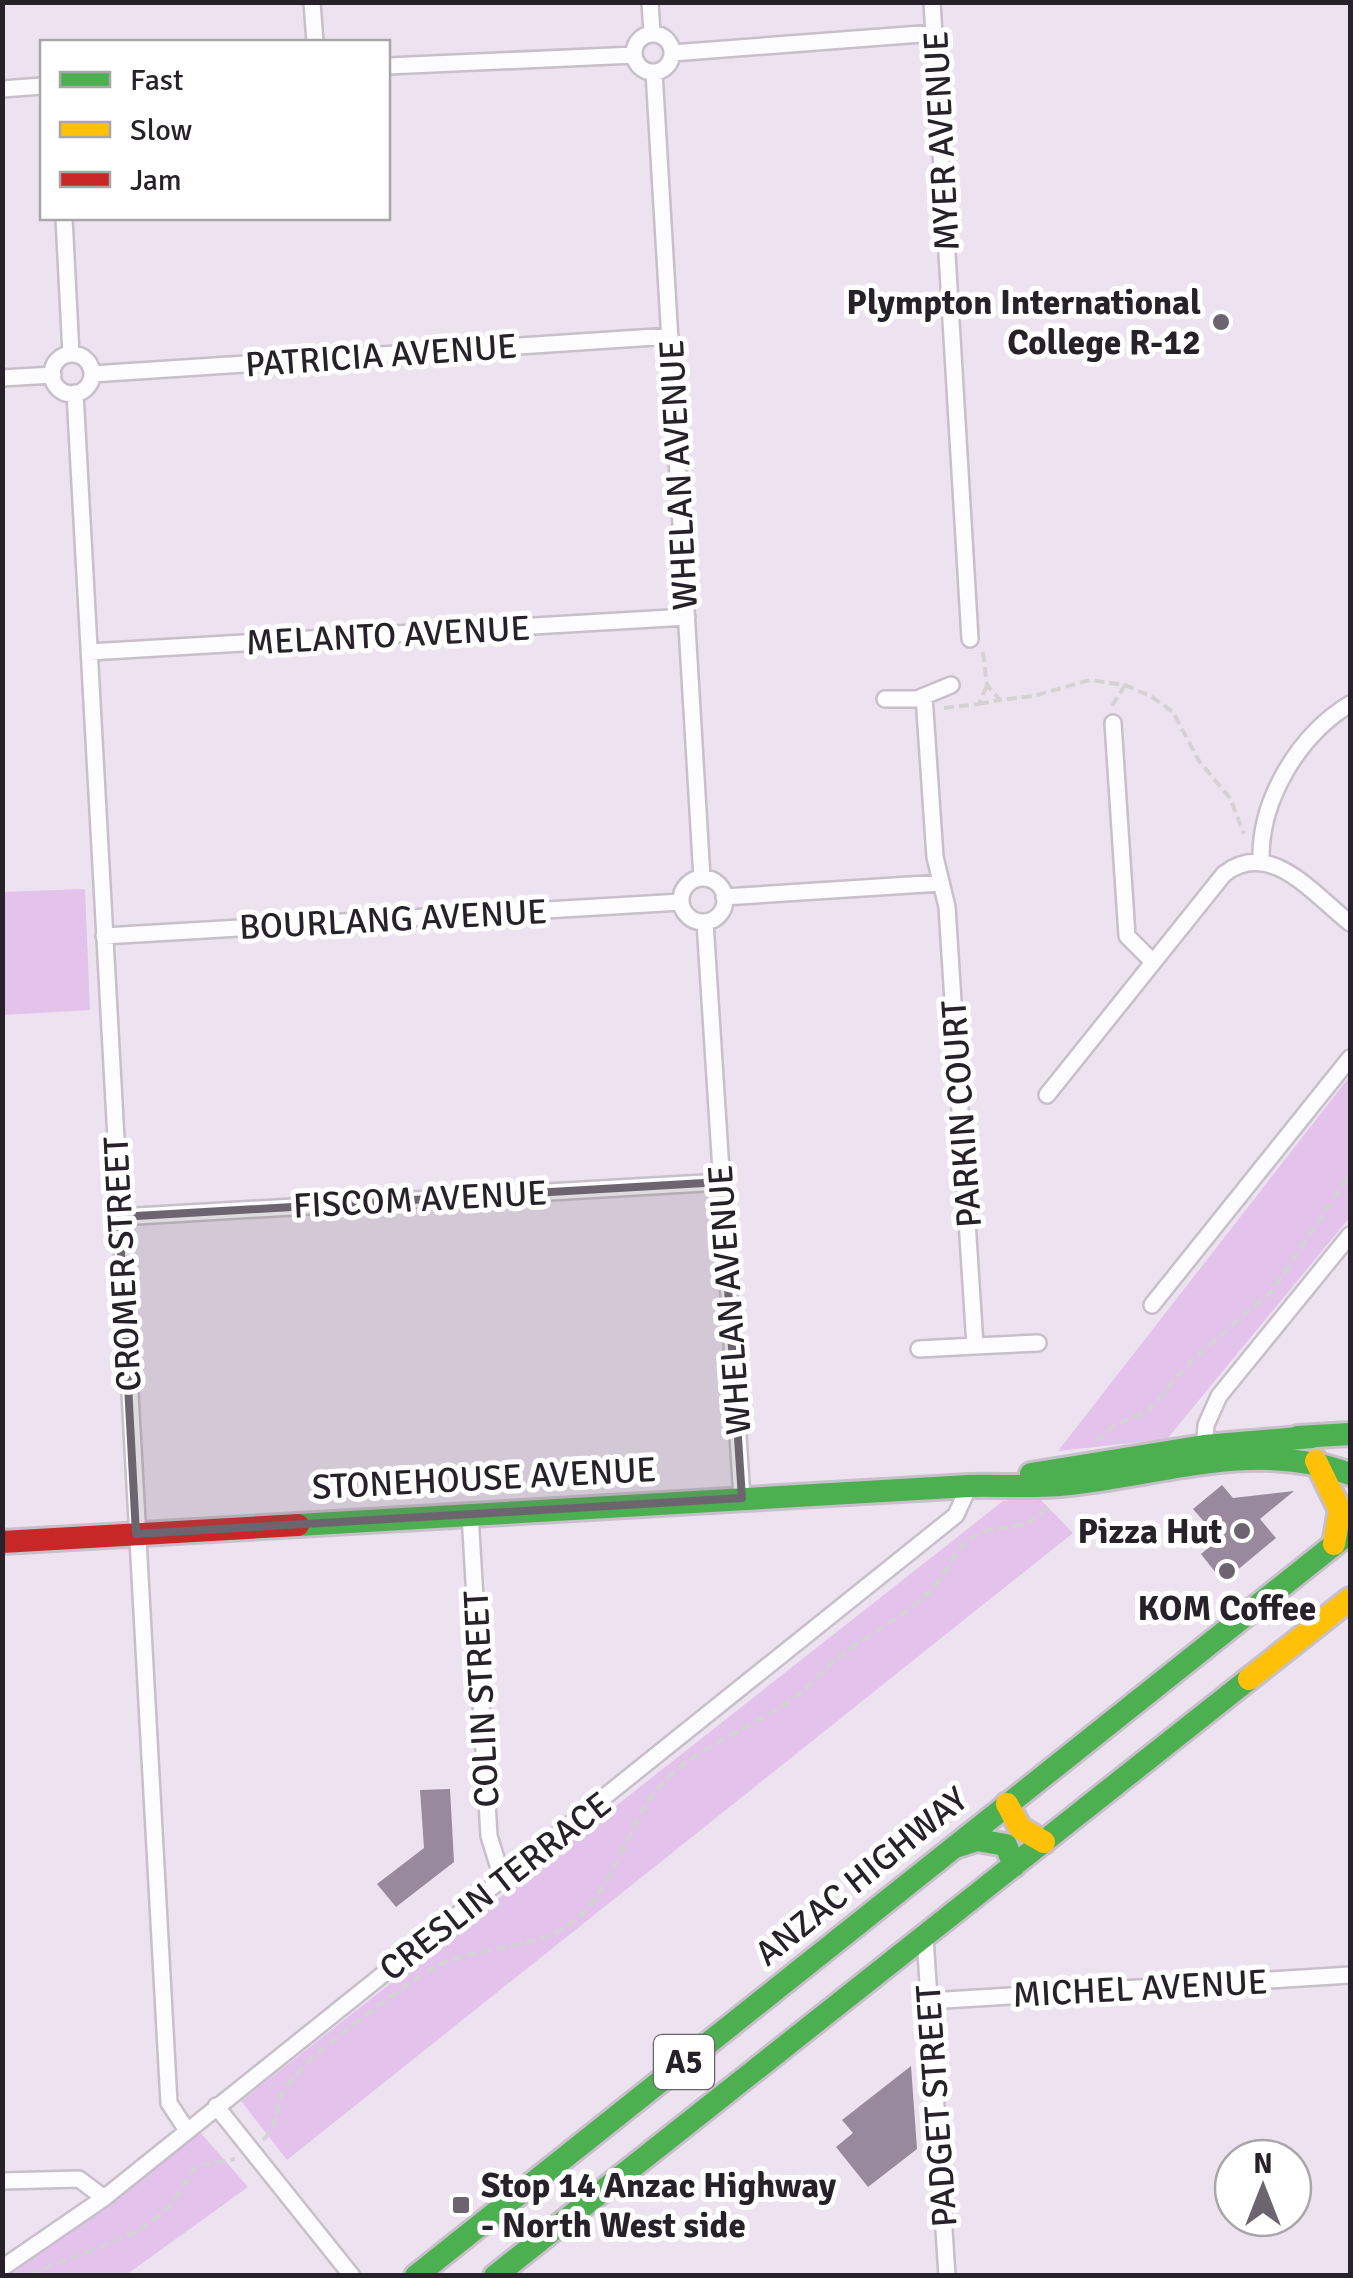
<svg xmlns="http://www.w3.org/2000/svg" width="1353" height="2278" viewBox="0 0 1353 2278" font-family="Signika,sans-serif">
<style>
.green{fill:#e3c2ec}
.building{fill:#988a9c}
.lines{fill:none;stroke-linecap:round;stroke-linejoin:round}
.street-casing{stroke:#c7bfc9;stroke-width:20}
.fast-casing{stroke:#c7bfc9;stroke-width:28}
.slow-casing{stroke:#c7bfc9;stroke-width:28}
.jam-casing{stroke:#c7bfc9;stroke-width:28}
.path{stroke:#d5d2d6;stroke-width:4;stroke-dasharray:10 5;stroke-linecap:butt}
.street{stroke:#fcfbfd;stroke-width:15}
.fast{stroke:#4caf50;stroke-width:22}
.slow{stroke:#ffc107;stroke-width:22}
.jam{stroke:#c62828;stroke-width:22}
.marked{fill:#6c656f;fill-opacity:0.2;stroke:#6c656f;stroke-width:8;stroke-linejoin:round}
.poi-dot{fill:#6c656f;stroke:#fff;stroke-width:4}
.labels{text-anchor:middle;stroke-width:10;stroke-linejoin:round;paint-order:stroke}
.shield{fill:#fff;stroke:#686469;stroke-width:2.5}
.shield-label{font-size:32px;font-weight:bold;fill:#272129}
.street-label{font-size:35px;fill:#272129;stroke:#fff}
.poi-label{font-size:35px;font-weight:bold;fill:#272129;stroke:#fff;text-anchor:end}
</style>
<rect width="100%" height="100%" fill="#ede3f0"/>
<path class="green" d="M 85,889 L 90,1010 L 3,1015 L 3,892 Z
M 1350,1076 L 1350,1217 L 1167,1439 L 1058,1451 Z
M 1037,1496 L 1073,1533 L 287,2160 L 241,2101 L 1003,1501 Z
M 200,2132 L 248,2187 L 126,2275 L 10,2275 L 118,2198 Z"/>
<path class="building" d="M 1222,1485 L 1233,1498 L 1294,1491 L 1260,1519 L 1276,1538 L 1223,1582 L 1201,1554 L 1219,1539 L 1193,1509 Z
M 450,1789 L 454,1862 L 396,1907 L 377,1884 L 424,1848 L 420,1790 Z
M 911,2066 L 917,2149 L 868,2187 L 836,2147 L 853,2133 L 842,2120 Z"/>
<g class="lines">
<defs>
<path id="street" d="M 312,2 L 315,42
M 650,2 L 652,34
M 932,2 L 970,639
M634 53a19 19 0 1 1 38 0a19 19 0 1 1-38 0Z
M 672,53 L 934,33
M 388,66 L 634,55
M 654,72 L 702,878
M 2,89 L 42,86
M 64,218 L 71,354
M52 374a20 20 0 1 1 40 0a20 20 0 1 1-40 0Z
M 92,374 L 670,336
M 2,378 L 53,375
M 75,393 L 169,2103 L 186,2129
M 89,652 L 687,617
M 924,696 L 935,857 L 947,907 L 975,1346 L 1038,1343
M 885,699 L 917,699 L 951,685
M 1113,723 L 1127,936 L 1153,962
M 1261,859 C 1260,799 1299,735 1350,704
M681 900a22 22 0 1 1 44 0a22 22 0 1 1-44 0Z
M 724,897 L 941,883
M 705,922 L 742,1498
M 104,936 L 681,902
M 1047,1095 L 1224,874 C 1270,838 1313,894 1350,923
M 119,1217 L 721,1182
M 1152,1305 L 1350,1058
M 919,1349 L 975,1346
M 1204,1451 L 1206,1425 L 1219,1396 L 1350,1235
M 470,1514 L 489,1836 L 503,1881
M 925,1937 L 947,2276
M 929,2001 L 1350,1975
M 216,2106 L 352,2276
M 2,2181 L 79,2179 L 104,2198
M 2,2268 L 104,2198 L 956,1515 L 969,1486"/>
<path id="fast" d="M 1298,1437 L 1350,1434
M 1031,1474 L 1204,1446 L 1312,1437
M 298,1525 L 969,1486 C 1002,1485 1036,1488 1069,1484 C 1165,1474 1256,1439 1350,1474
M 958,1846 L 977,1840 L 1006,1845 L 1014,1866
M 416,2276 L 1350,1532
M 495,2276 L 1249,1679"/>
<path id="slow" d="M 1316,1461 L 1340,1510 L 1334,1544
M 1249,1679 L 1350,1599
M 1007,1804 L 1020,1828 L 1044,1842"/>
<path id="jam" d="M 2,1542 L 298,1525"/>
</defs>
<use href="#street" class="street-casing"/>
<use href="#fast" class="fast-casing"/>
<use href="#slow" class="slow-casing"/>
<use href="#jam" class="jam-casing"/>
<path class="path" d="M 983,652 L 987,685 L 1000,700 L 1033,696 L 1090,680 L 1125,685 L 1152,697 L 1173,712 L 1199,761 L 1230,798 L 1244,834
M 979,704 L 999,700
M 1112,706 L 1125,685
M 944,708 L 979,704 L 987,685
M 1096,1441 L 1116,1424 L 1148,1411 L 1190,1362 L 1273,1290 L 1350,1174
M 263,2140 C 281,2123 274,2104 286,2087 C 309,2053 391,1996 426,1972 C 472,1942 540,1955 581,1915 C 623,1874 629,1809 675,1771 C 711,1741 754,1726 791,1700 C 809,1687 824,1669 842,1655 C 871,1633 908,1614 933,1588 C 947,1573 953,1552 969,1540 C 996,1519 1024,1537 1049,1506
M 30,2276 C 73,2252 128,2245 164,2211 C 177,2200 186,2181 196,2166 L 235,2159"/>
<use href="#street" class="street"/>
<use href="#fast" class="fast"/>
<use href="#slow" class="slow"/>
<use href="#jam" class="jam"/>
</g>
<path class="marked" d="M 721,1182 L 742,1498 L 136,1534 L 119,1217 Z"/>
<g class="poi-dot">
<circle cx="1221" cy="322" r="10"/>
<circle cx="1242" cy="1531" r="10"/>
<circle cx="1227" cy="1571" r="10"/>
<rect x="451" y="2195" width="20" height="20" rx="5"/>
</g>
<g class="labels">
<rect class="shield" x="654" y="2035" width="60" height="54" rx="8"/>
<g class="shield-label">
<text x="684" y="2073">A5</text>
</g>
<g class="street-label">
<text transform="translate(941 141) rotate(-93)" y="12">MYER AVENUE</text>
<text transform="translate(381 355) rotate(-4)" y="12">PATRICIA AVENUE</text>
<text transform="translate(678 475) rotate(-93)" y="12">WHELAN AVENUE</text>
<text transform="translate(388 635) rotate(-3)" y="12">MELANTO AVENUE</text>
<text transform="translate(393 919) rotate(-3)" y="12">BOURLANG AVENUE</text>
<text transform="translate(961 1114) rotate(-94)" y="12">PARKIN COURT</text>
<text transform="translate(420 1199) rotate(-3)" y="12">FISCOM AVENUE</text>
<text transform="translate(122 1264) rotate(-93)" y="12">CROMER STREET</text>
<text transform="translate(729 1300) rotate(-94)" y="12">WHELAN AVENUE</text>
<text transform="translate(484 1478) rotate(-3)" y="12">STONEHOUSE AVENUE</text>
<text transform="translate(481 1699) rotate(-93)" y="12">COLIN STREET</text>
<text transform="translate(861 1876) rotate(-39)" y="12">ANZAC HIGHWAY</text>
<text transform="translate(495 1886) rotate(-38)" y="12">CRESLIN TERRACE</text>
<text transform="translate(1140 1988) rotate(-3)" y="12">MICHEL AVENUE</text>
<text transform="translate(936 2106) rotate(-94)" y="12">PADGET STREET</text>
</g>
<g class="poi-label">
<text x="1201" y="314">Plympton International<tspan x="1201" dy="40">College R-12</tspan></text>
<text x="1222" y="1543">Pizza Hut</text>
<text x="1227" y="1620" text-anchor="middle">KOM Coffee</text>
<text x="481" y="2197" text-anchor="start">Stop 14 Anzac Highway<tspan x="481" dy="40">- North West side</tspan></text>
</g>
</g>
<rect width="1353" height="2278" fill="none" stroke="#272129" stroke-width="10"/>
<rect x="40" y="40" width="350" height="180" fill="#ffffff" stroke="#a9a6a9" stroke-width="2.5"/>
<rect x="60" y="72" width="50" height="15" fill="#4caf50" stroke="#a9a6a9" stroke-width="2.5"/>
<text x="130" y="90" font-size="30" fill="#272129">Fast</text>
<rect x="60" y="122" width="50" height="15" fill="#ffc107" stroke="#a9a6a9" stroke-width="2.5"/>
<text x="130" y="140" font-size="30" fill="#272129">Slow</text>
<rect x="60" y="172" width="50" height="15" fill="#c62828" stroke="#a9a6a9" stroke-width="2.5"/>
<text x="130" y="190" font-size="30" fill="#272129">Jam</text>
<g transform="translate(1263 2188)"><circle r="48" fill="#ffffff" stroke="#a9a6a9" stroke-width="2.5"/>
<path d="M0-8L18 38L0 25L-18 38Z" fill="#6c656f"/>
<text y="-15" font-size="28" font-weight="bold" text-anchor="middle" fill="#272129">N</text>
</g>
</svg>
